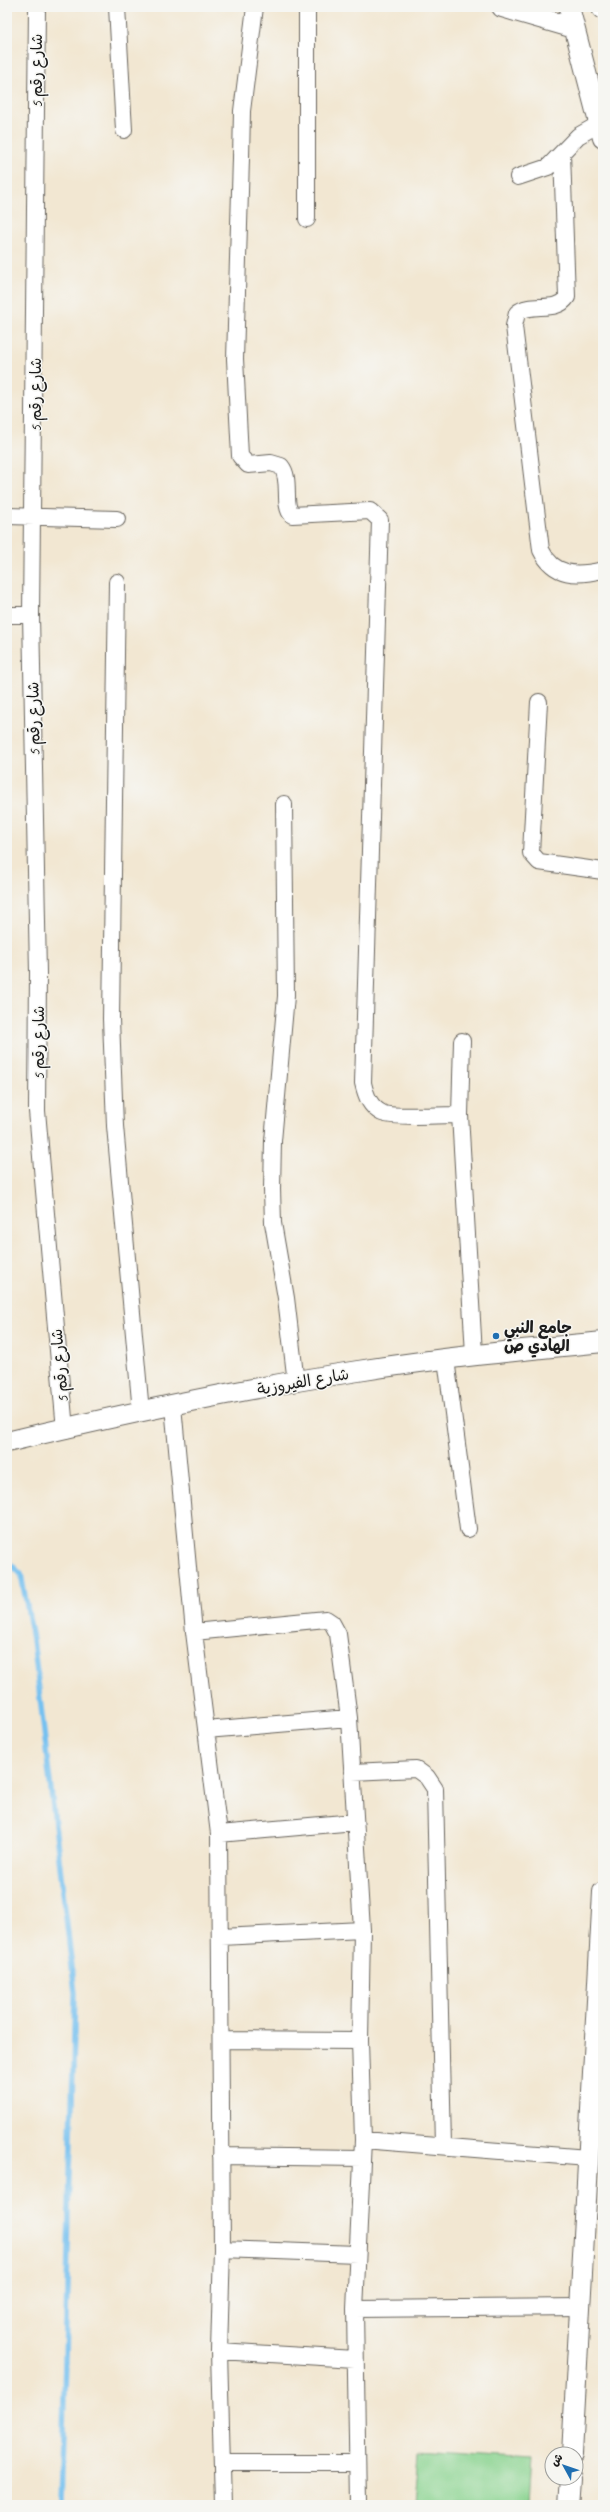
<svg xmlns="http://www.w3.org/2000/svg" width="610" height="2512" viewBox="0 0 610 2512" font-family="Caveat,'Playpen Sans Arabic',sans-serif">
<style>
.green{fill:#89d38f;stroke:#527856}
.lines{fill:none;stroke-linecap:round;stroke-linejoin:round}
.stream{stroke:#76c1f0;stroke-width:5.5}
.minor-casing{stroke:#67635c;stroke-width:18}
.tertiary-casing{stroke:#67635c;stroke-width:22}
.trunk-casing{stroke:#67635c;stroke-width:24}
.minor{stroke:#fff;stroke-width:16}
.tertiary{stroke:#fff;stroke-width:20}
.trunk{stroke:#fff;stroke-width:22}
.poi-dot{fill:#1f6fb2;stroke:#f6f6f2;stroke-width:1.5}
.labels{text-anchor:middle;stroke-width:3;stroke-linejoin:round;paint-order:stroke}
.street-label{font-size:16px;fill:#1c1c1c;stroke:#f6f6f2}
.poi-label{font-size:16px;font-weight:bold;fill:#1c1c1c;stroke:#f6f6f2;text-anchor:start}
</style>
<rect width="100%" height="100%" fill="#f6f6f2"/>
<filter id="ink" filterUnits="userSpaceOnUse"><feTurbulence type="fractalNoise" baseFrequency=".025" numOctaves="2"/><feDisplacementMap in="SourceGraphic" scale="8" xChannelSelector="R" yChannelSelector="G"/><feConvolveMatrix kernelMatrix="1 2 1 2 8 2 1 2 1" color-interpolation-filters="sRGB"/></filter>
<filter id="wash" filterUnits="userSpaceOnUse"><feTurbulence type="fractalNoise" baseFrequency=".012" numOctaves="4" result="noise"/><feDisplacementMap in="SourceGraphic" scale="16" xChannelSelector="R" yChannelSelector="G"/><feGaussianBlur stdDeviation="0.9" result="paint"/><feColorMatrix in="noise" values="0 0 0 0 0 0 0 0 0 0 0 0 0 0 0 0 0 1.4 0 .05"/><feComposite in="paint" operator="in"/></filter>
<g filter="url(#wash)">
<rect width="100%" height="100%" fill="#f2e7d2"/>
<path class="green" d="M 420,2452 L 531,2459 L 528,2505 L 416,2505 Z"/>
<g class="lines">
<path class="stream" d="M 7,1561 L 21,1574 L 33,1639 L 75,1993 L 61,2505"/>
</g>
</g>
<g filter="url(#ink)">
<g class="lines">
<defs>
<path id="minor" d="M 37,7 L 31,615 L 38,973 L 37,1111 L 65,1430
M 117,7 L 124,130
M 255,7 L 242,111 L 241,158 L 235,359 L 240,456 L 248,465 L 271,463 L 281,466 C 292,479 282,505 292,515 L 370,511 L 380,520 L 363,1083 C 366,1096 370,1107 382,1113 C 391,1118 446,1115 460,1115
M 562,153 L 567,297 C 556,314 531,301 517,313 L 514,326 L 541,550 C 554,577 577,576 603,570
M 518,177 L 548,167 L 578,136 L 599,124
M 307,219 L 307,7
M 7,516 L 117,519
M 117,582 L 111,1019 L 115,1126 L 141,1412
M 7,615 L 31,615
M 539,702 L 531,853 L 539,862 L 603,871
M 284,804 L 286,996 L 273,1141 L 272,1189 L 273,1223 L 286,1298 L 296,1383
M 462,1041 L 460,1115 L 474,1354
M 446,1359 L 468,1529
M 173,1406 L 194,1632 L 219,1834 L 222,2249 L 219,2351 L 223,2505
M 194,1632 L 326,1619 L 332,1623 L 338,1634 L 349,1718 L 362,1930 L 360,2041 L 363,2140 L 355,2309 L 358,2505
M 206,1730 L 349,1718
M 352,1772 L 416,1769 L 427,1777 L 435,1789 L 443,2146
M 219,1834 L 355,1822
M 221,1937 L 362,1930
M 221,2040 L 360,2041
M 363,2140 L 588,2158
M 221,2156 L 362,2158
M 222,2249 L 357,2254
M 355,2309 L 581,2307
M 219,2351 L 355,2359
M 222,2463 L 357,2463"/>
<path id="tertiary" d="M 502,7 L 574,28
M 569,7 L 603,138
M 7,1442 C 123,1414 241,1389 358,1371 C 440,1358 521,1350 603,1342
M 572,2454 L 603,1892
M 569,2505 L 571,2478"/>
<path id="trunk" d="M 603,7 L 603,8"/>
</defs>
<use href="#minor" class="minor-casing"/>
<use href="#tertiary" class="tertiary-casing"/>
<use href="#trunk" class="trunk-casing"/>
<use href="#minor" class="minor"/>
<use href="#tertiary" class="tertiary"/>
<use href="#trunk" class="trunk"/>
</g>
</g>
<circle class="poi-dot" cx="496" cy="1336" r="4"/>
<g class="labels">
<g class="street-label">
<text transform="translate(36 71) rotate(-90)" y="6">شارع رقم 5</text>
<text transform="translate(35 395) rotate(-90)" y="6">شارع رقم 5</text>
<text transform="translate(33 719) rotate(-91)" y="6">شارع رقم 5</text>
<text transform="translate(38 1043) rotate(-90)" y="6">شارع رقم 5</text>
<text transform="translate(59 1366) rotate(-95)" y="6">شارع رقم 5</text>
<text transform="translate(303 1381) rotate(-10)" y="6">شارع الفيروزية</text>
</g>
<g class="poi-label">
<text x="504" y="1333">جامع النبي<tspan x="504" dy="18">الهادي ص</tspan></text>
</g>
</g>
<rect width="610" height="2512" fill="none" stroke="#f6f6f2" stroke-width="24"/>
<g transform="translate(564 2466) rotate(310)"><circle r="19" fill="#f6f6f2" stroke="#9f9f9c"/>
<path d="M0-3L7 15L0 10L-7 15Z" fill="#1f6fb2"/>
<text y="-6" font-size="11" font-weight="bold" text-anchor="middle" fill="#1c1c1c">ش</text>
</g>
</svg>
